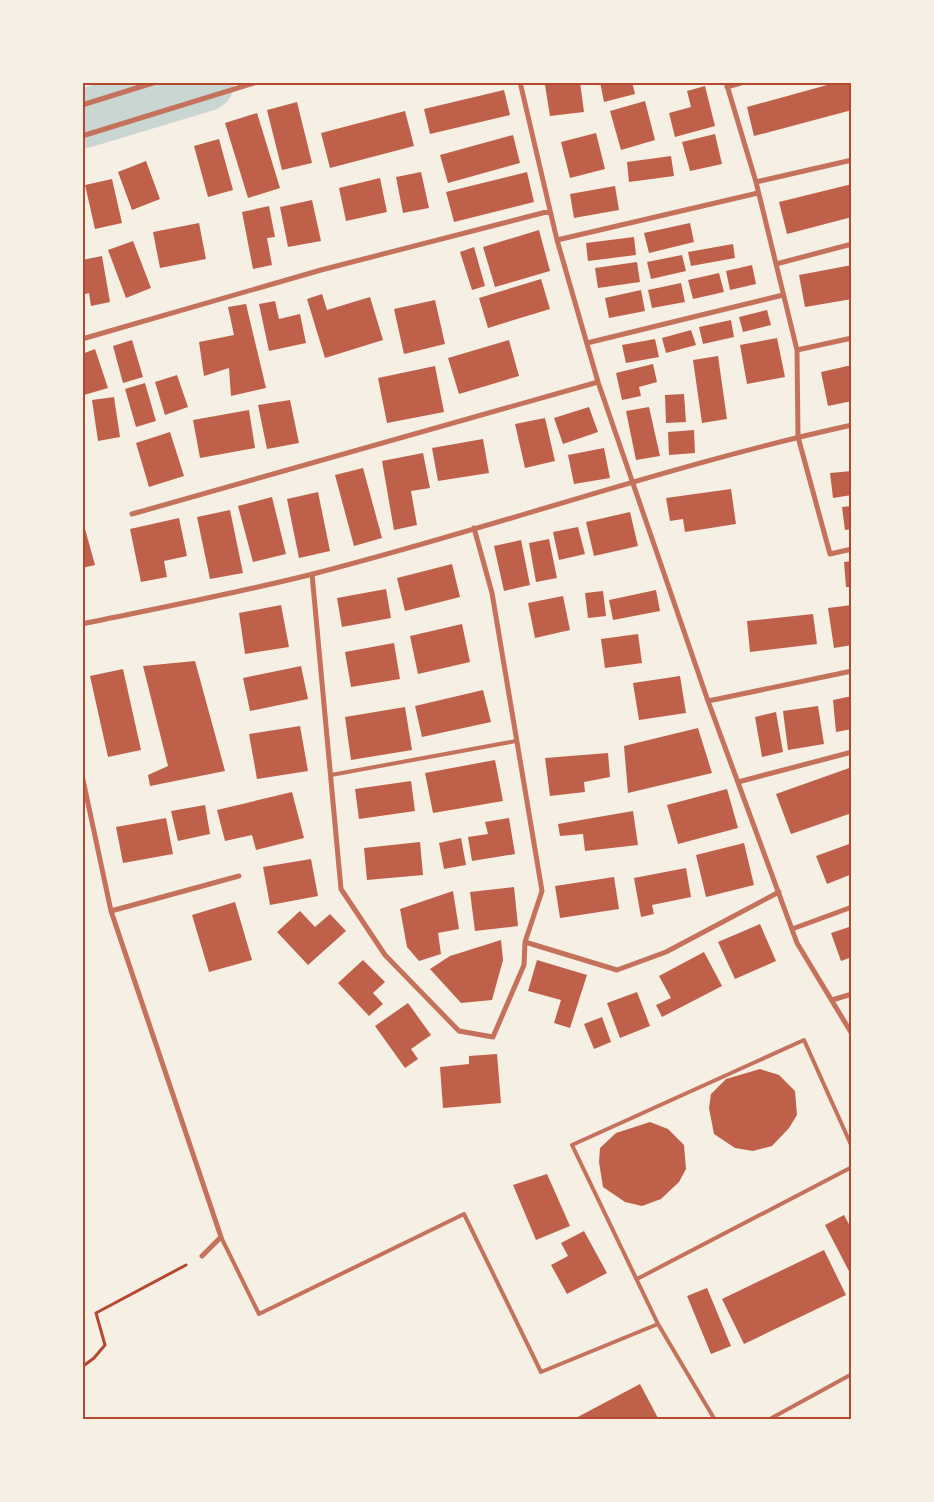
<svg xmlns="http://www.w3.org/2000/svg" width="934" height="1502" viewBox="0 0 934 1502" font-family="'Public Sans',sans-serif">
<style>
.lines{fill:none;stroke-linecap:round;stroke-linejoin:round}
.river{stroke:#c9d6d2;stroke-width:59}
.building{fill:#bf614a}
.path{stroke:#b5482f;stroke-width:3}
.service{stroke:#c5725c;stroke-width:4}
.minor{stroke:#c5725c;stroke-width:5}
.neatline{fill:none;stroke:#b5482f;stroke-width:2}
</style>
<rect width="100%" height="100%" fill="#f6efe4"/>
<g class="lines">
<path class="river" d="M 82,119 L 205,82"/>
</g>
<path class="building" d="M 563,82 L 580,82 L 584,112 L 550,116 L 545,85 Z
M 600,82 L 632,82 L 635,94 L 604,102 Z
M 838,82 L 852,82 L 852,110 L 754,136 L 747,107 Z
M 705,86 L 715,126 L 675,137 L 669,113 L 691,107 L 687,91 Z
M 504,90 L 510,115 L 430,134 L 424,109 Z
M 645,101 L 655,140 L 621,150 L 610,111 Z
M 297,102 L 312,163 L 282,170 L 267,110 Z
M 405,111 L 414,146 L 330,168 L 321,133 Z
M 257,113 L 280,188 L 248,198 L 225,123 Z
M 596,133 L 605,169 L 570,178 L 561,142 Z
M 715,134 L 722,164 L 690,171 L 682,142 Z
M 513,135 L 520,163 L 448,183 L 440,155 Z
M 219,139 L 233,190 L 208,197 L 194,146 Z
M 671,156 L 674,176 L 629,182 L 627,162 Z
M 146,161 L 160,199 L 132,210 L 118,172 Z
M 421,172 L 429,208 L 403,213 L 396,177 Z
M 527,172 L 534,202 L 454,222 L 446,192 Z
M 380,178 L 387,212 L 346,221 L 339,188 Z
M 112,179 L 122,223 L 95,229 L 85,185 Z
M 852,184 L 852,217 L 787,234 L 779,202 Z
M 615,186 L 619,210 L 574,218 L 570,194 Z
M 312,200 L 321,241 L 288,247 L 280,207 Z
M 269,206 L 275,237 L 267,238 L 272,265 L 253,269 L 242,212 Z
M 199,223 L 206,259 L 160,268 L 153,232 Z
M 690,223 L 694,242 L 649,253 L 644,233 Z
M 539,230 L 550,271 L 495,287 L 483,247 Z
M 634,237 L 636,255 L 588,261 L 586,243 Z
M 133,241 L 151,288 L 126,298 L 108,250 Z
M 733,244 L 735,258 L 691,266 L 688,252 Z
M 474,247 L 485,286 L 472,290 L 460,252 Z
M 682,255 L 686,271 L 651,279 L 647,262 Z
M 102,256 L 110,302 L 91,306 L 89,293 L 82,295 L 82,260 Z
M 637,262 L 640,282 L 598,288 L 595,268 Z
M 752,265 L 756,284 L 730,290 L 726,271 Z
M 852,265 L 852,299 L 805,307 L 799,275 Z
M 719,273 L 724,292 L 693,299 L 688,280 Z
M 541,279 L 550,309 L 488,328 L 479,298 Z
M 681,283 L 685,302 L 652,308 L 648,290 Z
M 641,290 L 645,311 L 609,318 L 605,298 Z
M 322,294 L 327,310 L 370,297 L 383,340 L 325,358 L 307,299 Z
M 435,300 L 445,344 L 404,354 L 394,309 Z
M 275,301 L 279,319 L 300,314 L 306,343 L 269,351 L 259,304 Z
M 246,304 L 266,388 L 231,396 L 229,368 L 204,376 L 199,342 L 234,335 L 228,307 Z
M 767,310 L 771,325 L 743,332 L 739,317 Z
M 731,320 L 734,337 L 703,344 L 699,327 Z
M 691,330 L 696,345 L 666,353 L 662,338 Z
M 777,338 L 785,377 L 747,384 L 740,345 Z
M 655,339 L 659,357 L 626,363 L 622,345 Z
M 132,340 L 143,377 L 123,383 L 113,346 Z
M 509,340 L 519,376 L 459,394 L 448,358 Z
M 95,349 L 108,388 L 84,395 L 82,354 Z
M 718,356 L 727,419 L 702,423 L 693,360 Z
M 653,364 L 657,382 L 639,387 L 641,396 L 622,400 L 616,373 Z
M 852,365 L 852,401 L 828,406 L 821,372 Z
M 435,366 L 444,412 L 387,423 L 378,378 Z
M 177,375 L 188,407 L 165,415 L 155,382 Z
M 145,383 L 156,421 L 136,427 L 125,389 Z
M 684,394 L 686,422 L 666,423 L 665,395 Z
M 114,397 L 120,437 L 98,441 L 92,400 Z
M 290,400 L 299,443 L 267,449 L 258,405 Z
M 589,407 L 598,432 L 563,444 L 554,418 Z
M 649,407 L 660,456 L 636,460 L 626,411 Z
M 249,410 L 255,448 L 200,458 L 193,420 Z
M 545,418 L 555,461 L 525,468 L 515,424 Z
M 694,430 L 695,453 L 669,455 L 668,432 Z
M 170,432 L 184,476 L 149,487 L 136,443 Z
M 483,439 L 489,473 L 438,481 L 432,448 Z
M 604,448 L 610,478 L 574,484 L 568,455 Z
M 423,453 L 430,488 L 411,491 L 417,525 L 394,530 L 382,461 Z
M 363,468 L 382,538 L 354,546 L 335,475 Z
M 852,471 L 852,495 L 833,498 L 830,473 Z
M 731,489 L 736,524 L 685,532 L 683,519 L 670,521 L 666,498 Z
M 318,492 L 330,551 L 299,558 L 287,499 Z
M 272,497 L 286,554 L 253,562 L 238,506 Z
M 852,506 L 852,529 L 845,530 L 842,507 Z
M 230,510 L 243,573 L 210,579 L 197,517 Z
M 630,512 L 638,546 L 594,556 L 586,522 Z
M 82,518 L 95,565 L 82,568 Z
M 179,518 L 187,556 L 164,561 L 167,577 L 141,582 L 130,529 Z
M 578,527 L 585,554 L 559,560 L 553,532 Z
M 549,539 L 557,578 L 536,582 L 529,543 Z
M 521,540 L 530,585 L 504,591 L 494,546 Z
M 852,561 L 852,587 L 846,587 L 844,562 Z
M 452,564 L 460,597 L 405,611 L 397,578 Z
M 386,589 L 391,618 L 342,627 L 337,598 Z
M 656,590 L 660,611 L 613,620 L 609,600 Z
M 603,591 L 606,616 L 588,618 L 585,593 Z
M 563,596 L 570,630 L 535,638 L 528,603 Z
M 281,605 L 289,647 L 245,654 L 239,613 Z
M 852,605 L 852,645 L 834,648 L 828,608 Z
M 813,614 L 817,644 L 750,652 L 747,621 Z
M 462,624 L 470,662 L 418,674 L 410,636 Z
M 638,634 L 642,663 L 605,668 L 601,639 Z
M 394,643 L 400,679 L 351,687 L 345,652 Z
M 195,661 L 225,771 L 150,786 L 148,775 L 168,766 L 143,666 Z
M 301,666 L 308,699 L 250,711 L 243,678 Z
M 123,669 L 141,750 L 108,757 L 90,676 Z
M 680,676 L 686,713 L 639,720 L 633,683 Z
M 483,690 L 491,722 L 422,737 L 415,706 Z
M 852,696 L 852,729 L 836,732 L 833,700 Z
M 818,706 L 824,744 L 788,750 L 783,711 Z
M 405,707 L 412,750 L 351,760 L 345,717 Z
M 776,712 L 783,752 L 762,757 L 755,717 Z
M 300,726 L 308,771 L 257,779 L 249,734 Z
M 698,728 L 712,773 L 628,793 L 624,746 Z
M 608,753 L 610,777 L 584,782 L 585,792 L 550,796 L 545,758 Z
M 495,760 L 503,801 L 433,813 L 425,773 Z
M 852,767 L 852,821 L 849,814 L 791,834 L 776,794 Z
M 411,781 L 415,811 L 359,819 L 355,789 Z
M 727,789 L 738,828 L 678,844 L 667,805 Z
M 292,792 L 304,838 L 256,850 L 252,835 L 225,841 L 217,810 Z
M 205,805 L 210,834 L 178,841 L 171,811 Z
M 633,811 L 638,845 L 585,851 L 583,834 L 560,836 L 558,824 Z
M 166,818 L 173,854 L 123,863 L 116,827 Z
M 509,818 L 515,854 L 472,861 L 468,837 L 488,834 L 485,822 Z
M 461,838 L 466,865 L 444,869 L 439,843 Z
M 420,842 L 423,875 L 367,880 L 364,848 Z
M 744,843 L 754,885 L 706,897 L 696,855 Z
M 852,843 L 852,874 L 827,884 L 816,856 Z
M 311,859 L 318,896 L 270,905 L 263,867 Z
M 686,868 L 691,897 L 652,905 L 654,914 L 641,917 L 634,878 Z
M 614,877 L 619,909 L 560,918 L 555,886 Z
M 514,887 L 518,926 L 475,931 L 470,892 Z
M 453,891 L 459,929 L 438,933 L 441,954 L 419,961 L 407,947 L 400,909 Z
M 235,902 L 252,960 L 209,972 L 192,915 Z
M 300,911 L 315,927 L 330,914 L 346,931 L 308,965 L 277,932 Z
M 760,924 L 776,961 L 735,979 L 718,942 Z
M 852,926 L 852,957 L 841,961 L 831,933 Z
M 501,940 L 503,960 L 492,1000 L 461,1003 L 430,969 L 450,956 Z
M 704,952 L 722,986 L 662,1017 L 656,1005 L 671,998 L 659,976 Z
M 363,960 L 385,982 L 373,993 L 383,1004 L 369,1016 L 338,983 Z
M 537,960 L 587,975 L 570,1028 L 554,1023 L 561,1000 L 528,991 Z
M 637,992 L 650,1026 L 620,1038 L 607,1003 Z
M 408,1003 L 431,1035 L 411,1049 L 418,1059 L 405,1068 L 375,1026 Z
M 602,1017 L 611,1042 L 594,1049 L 584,1024 Z
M 497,1054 L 501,1103 L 443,1108 L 440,1067 L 469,1064 L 469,1056 Z
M 760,1069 L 779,1075 L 795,1091 L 797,1115 L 789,1128 L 772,1146 L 753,1151 L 735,1148 L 714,1134 L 709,1108 L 711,1094 L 726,1079 Z
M 650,1122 L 668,1129 L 684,1145 L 686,1169 L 679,1182 L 661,1199 L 642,1206 L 625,1202 L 603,1187 L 599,1162 L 600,1148 L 616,1133 Z
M 547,1174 L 570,1226 L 536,1240 L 513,1185 Z
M 844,1215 L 852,1230 L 852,1277 L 825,1225 Z
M 584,1231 L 607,1273 L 567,1294 L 551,1265 L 568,1256 L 561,1243 Z
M 824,1250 L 846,1295 L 744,1344 L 722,1299 Z
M 707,1288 L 731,1346 L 711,1354 L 687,1296 Z
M 640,1384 L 659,1420 L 572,1420 Z"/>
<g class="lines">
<path class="path" d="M 82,1367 L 94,1358 L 105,1345 L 96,1313 L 186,1265"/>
<path class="service" d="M 331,775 L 516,741
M 221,1237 L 259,1314 L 464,1214 L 541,1372 L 658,1324 L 715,1420
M 637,1279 L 852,1167
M 658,1324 L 572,1145 L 804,1040 L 852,1147
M 768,1420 L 852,1374"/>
<path class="minor" d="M 520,82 L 557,240 L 598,382 L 708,701 L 797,943 L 852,1034
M 726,82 L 756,182 L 797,350 L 798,437 L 830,554 L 852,549
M 727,87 L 744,82
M 82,105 L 156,82
M 82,136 L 257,82
M 756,182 L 852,160
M 557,240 L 758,193
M 776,264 L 852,244
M 82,339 L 321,270 L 550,211
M 587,343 L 783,295
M 797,350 L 852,338
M 132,514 L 598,382
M 474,528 L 492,593 L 542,891 L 525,942 L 617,970 L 666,952 L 779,892
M 312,574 L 341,889 L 385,955 L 459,1031 L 493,1037 L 524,965 L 525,942
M 82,624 C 159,608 237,593 313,574 C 493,528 669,465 852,425
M 708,701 L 852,671
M 82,775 L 111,911 L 221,1237 L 202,1256
M 738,782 L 852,752
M 111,911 L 239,876
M 792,929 L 852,907
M 832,1000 L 852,994"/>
</g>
<rect width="934" height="1502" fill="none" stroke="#f6efe4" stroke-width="168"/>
<rect x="84" y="84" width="766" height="1334" class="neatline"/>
</svg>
